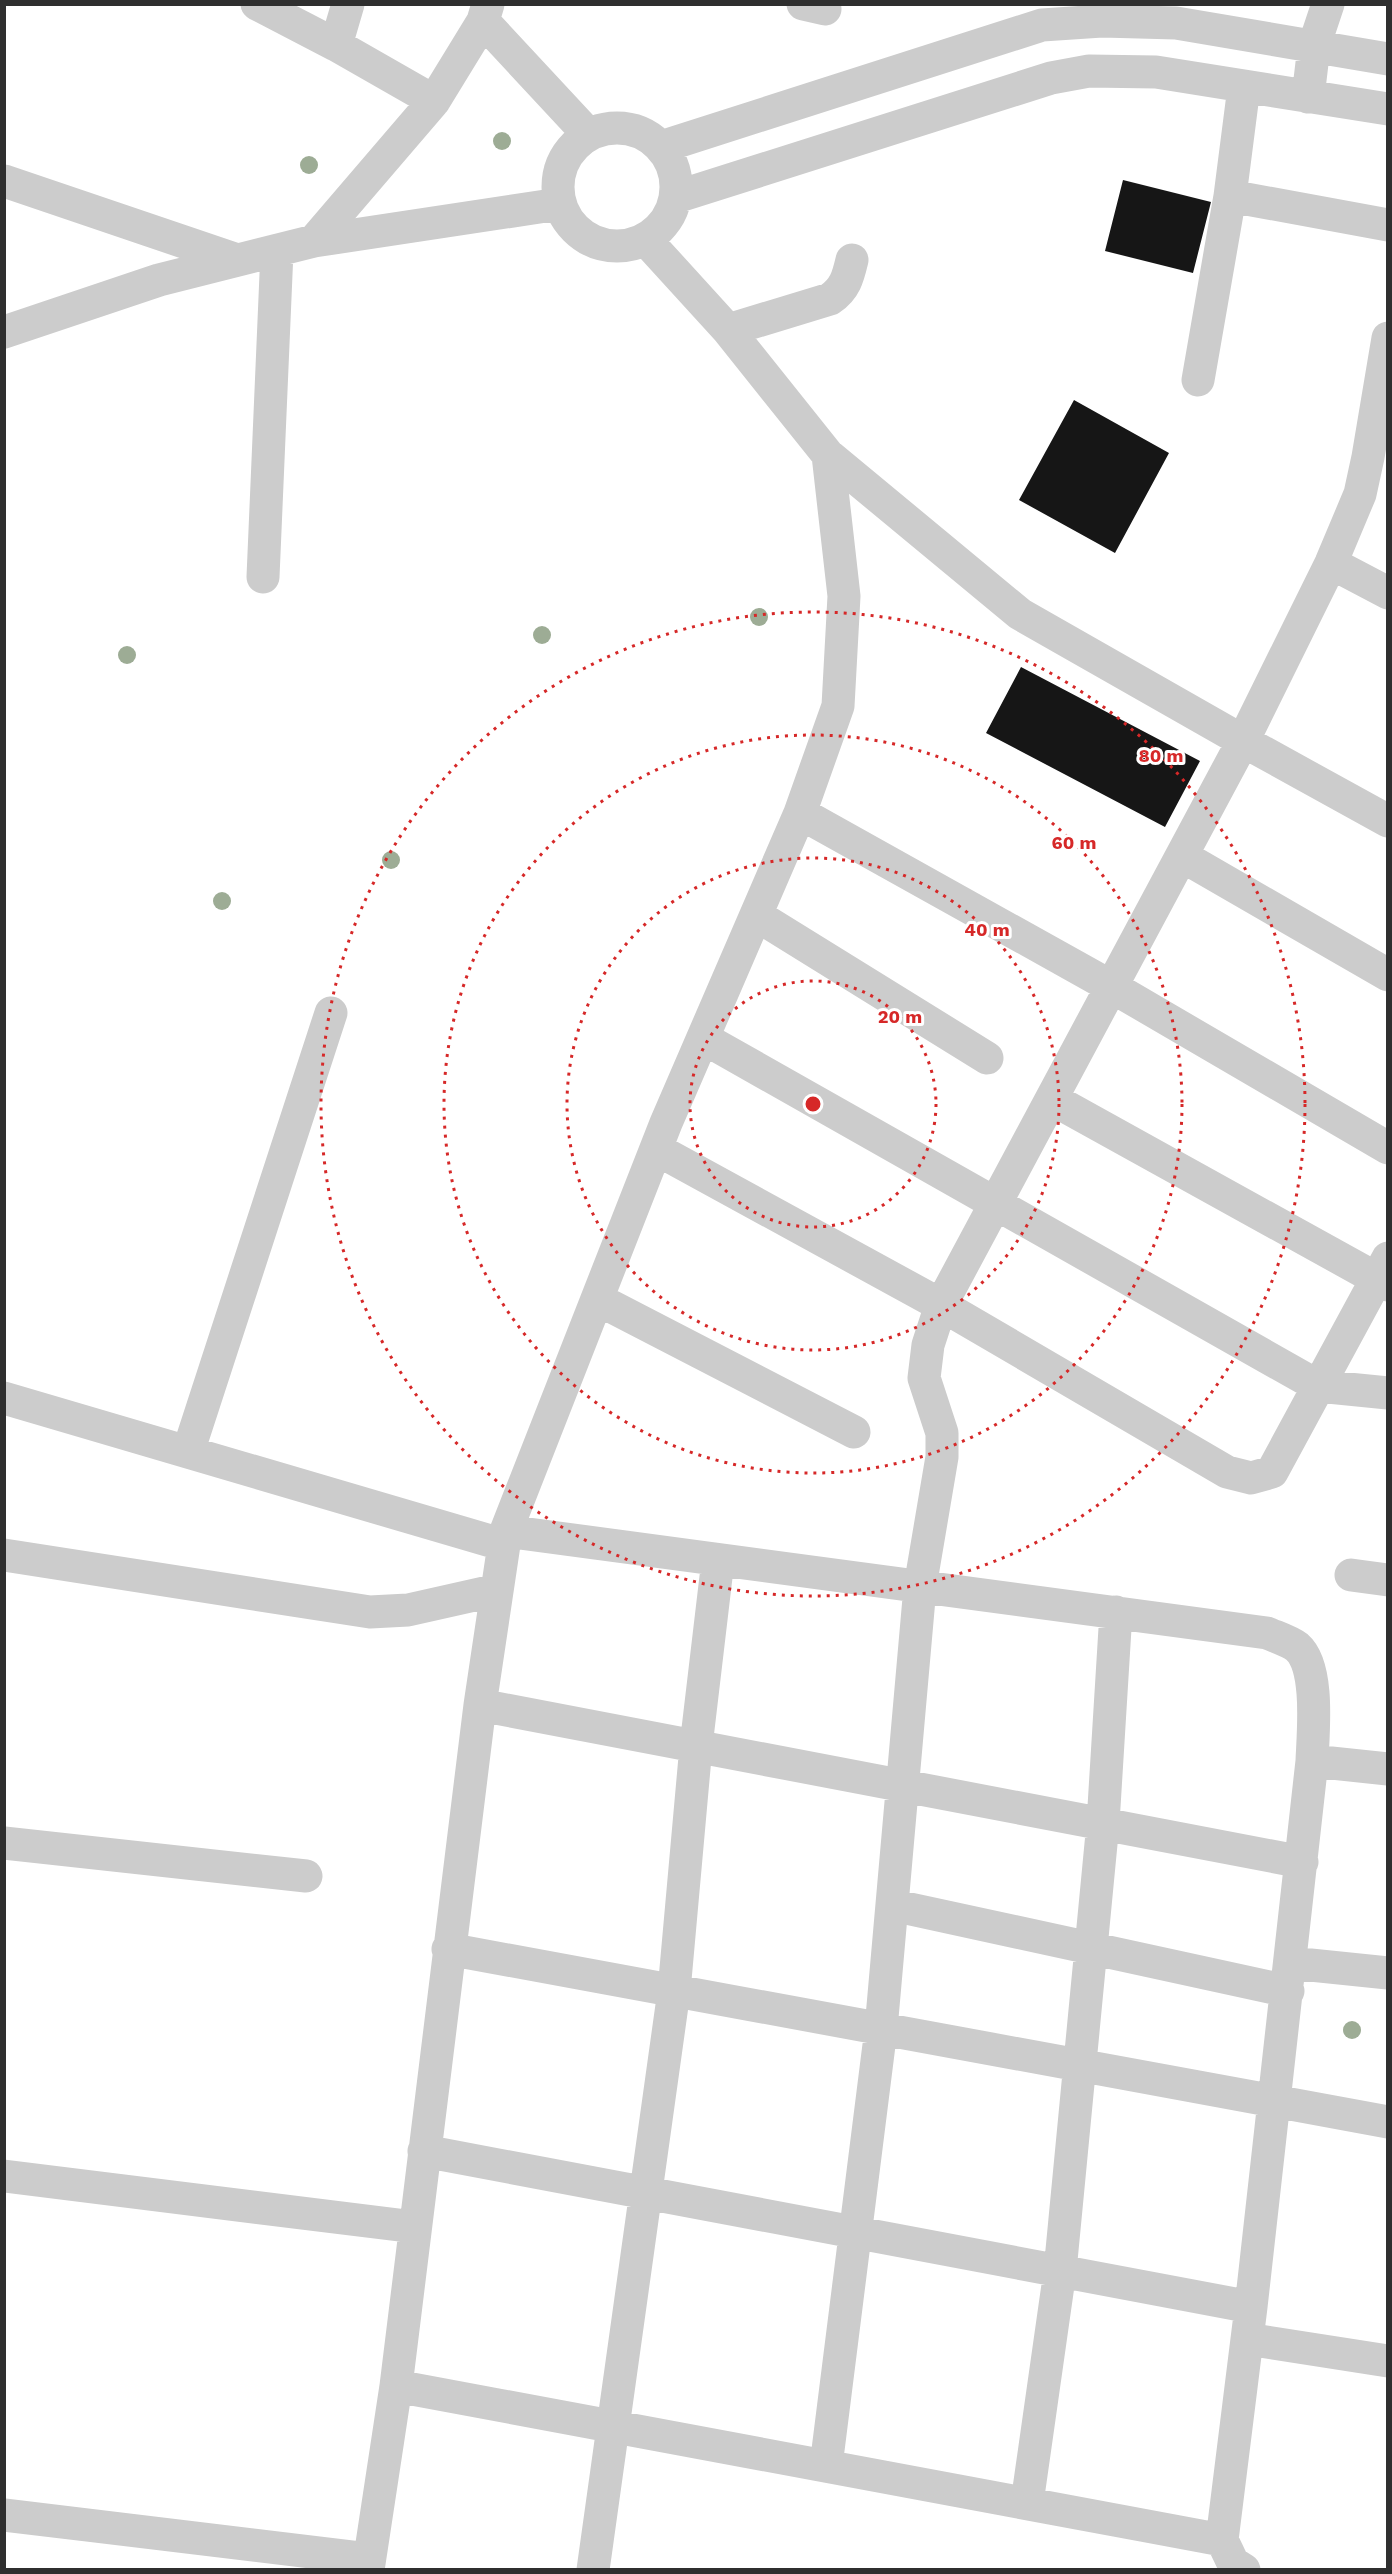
<svg xmlns="http://www.w3.org/2000/svg" width="1392" height="2574" viewBox="0 0 1392 2574" font-family="'Work Sans',sans-serif">
<style>
.building{fill:#161616}
.lines{fill:none;stroke-linecap:round;stroke-linejoin:round}
.minor{stroke:#ccc;stroke-width:33}
.tree{fill:#9dac95}
.ring{fill:none;stroke:#d62828;stroke-width:3;stroke-dasharray:3 6}
.centre{fill:#d62828;stroke:#fff;stroke-width:3}
.ring-label{font-size:18px;text-anchor:middle;font-weight:bold;fill:#d62828;stroke:#fff;stroke-width:6;stroke-linejoin:round;paint-order:stroke}
</style>
<rect width="100%" height="100%" fill="#fff"/>
<path class="building" d="M 1123,180 L 1211,202 L 1193,273 L 1105,251 Z
M 1074,400 L 1169,453 L 1115,553 L 1019,500 Z
M 1021,667 L 1200,761 L 1165,827 L 986,733 Z"/>
<g class="lines">
<path class="minor" d="M 257,4 L 336,45 L 434,101
M 803,4 L 825,9
M 483,21 L 588,134
M 336,45 L 348,4
M 1308,97 L 1314,46 L 1328,4
M558 187a59 59 0 1 1 118 0a59 59 0 1 1-118 0Z
M 661,147 L 1042,25 L 1102,21 L 1176,23 L 1388,59
M 4,181 L 237,260
M 1230,196 L 1388,225
M 676,197 L 1051,78 L 1089,71 L 1156,72 L 1388,109
M 646,240 L 728,330 L 828,455 L 1020,614 L 1243,741 L 1388,821
M 314,241 L 434,101 L 483,21 L 488,4
M 728,330 L 830,299 C 845,289 848,277 852,260
M 4,332 L 159,280 L 314,241 L 559,204
M 1198,380 L 1230,196 L 1244,87
M 1331,563 L 1388,593
M 263,577 L 277,251
M 800,813 L 1112,987 L 1388,1148
M 1182,856 L 1388,975
M 756,915 L 987,1058
M 703,1038 L 1318,1386 L 1388,1393
M 1052,1099 L 1388,1285
M 656,1149 L 941,1305 L 1227,1472 L 1251,1478 L 1272,1472 L 1388,1258
M 597,1299 L 854,1432
M 4,1398 L 504,1545
M 188,1452 L 331,1013
M 506,1531 L 1267,1633 C 1276,1637 1289,1641 1297,1647 C 1320,1667 1313,1733 1312,1761 L 1251,2307 L 1222,2540 L 1233,2563 L 1244,2570
M 4,1555 L 370,1612 L 408,1610 L 497,1590
M 1351,1575 L 1388,1580
M 480,1705 L 1302,1862
M 1312,1761 L 1388,1769
M 4,1843 L 306,1876
M 892,1905 L 1288,1991
M 448,1949 L 1388,2122
M 1291,1963 L 1388,1973
M 424,2151 L 1251,2307
M 4,2176 L 415,2227
M 1247,2339 L 1388,2361
M 396,2386 L 1222,2540
M 826,2466 L 881,2029 L 920,1587 L 942,1457 L 942,1433 L 924,1378 L 928,1345 L 941,1305 L 1243,741 L 1331,563 L 1360,494 L 1368,457 L 1388,338
M 1027,2503 L 1060,2271 L 1103,1823 L 1116,1612
M 4,2515 L 369,2559
M 368,2570 L 396,2386 L 480,1705 L 506,1531 L 666,1123 L 800,813 L 838,706 L 844,596 L 828,455
M 593,2570 L 674,1991 L 696,1746 L 718,1560"/>
</g>
<g class="tree">
<circle cx="502" cy="141" r="9"/>
<circle cx="309" cy="165" r="9"/>
<circle cx="759" cy="617" r="9"/>
<circle cx="542" cy="635" r="9"/>
<circle cx="127" cy="655" r="9"/>
<circle cx="391" cy="860" r="9"/>
<circle cx="222" cy="901" r="9"/>
<circle cx="1352" cy="2030" r="9"/>
</g>
<g class="ring">
<circle cx="813" cy="1104" r="123"/>
<circle cx="813" cy="1104" r="246"/>
<circle cx="813" cy="1104" r="369"/>
<circle cx="813" cy="1104" r="492"/>
</g>
<circle cx="813" cy="1104" r="9" class="centre"/>
<g class="ring-label">
<text x="1161" y="762">80 m</text>
<text x="1074" y="849">60 m</text>
<text x="987" y="936">40 m</text>
<text x="900" y="1023">20 m</text>
</g>
<rect width="1392" height="2574" fill="none" stroke="#2f2f2f" stroke-width="12"/>
</svg>
